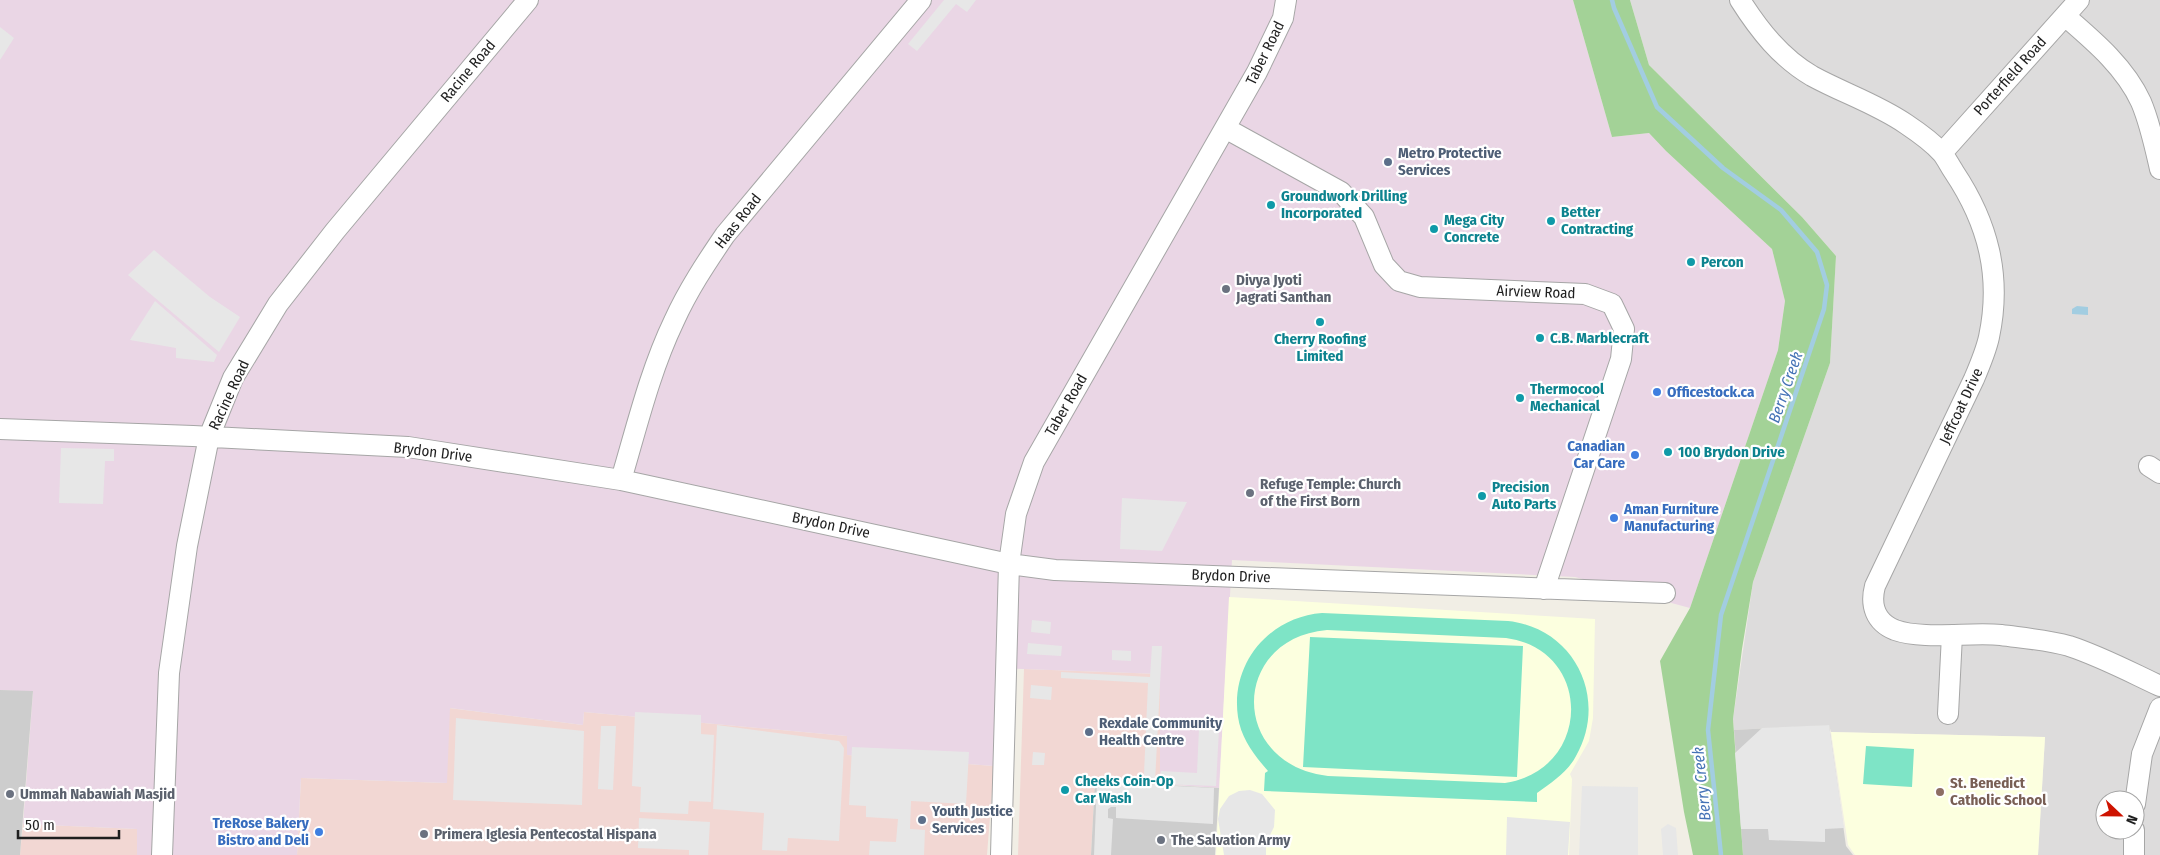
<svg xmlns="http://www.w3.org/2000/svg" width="2160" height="855" viewBox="0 0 2160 855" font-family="'Fira Sans Condensed',sans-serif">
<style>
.residential{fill:#dddcdc;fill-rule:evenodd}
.commercial{fill:#f2d7d3}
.industrial{fill:#ead6e5}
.education{fill:#fcffdf}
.religious{fill:#cdcdcd}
.forest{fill:#a3d297}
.pitch{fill:#7ee4c6;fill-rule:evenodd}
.parking{fill:#e7e7e7}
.water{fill:#a2cde1}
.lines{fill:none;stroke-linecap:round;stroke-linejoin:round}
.stream{stroke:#a2cde1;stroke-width:4.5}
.minor-casing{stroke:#a6a6a6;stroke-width:22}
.minor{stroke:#fff;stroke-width:20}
.service-dot{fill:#5c6f8a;stroke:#fff;stroke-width:2}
.culture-dot{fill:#0f9aa8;stroke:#fff;stroke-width:2}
.worship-dot{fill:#6b7280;stroke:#fff;stroke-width:2}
.shop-dot{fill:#3f7fe0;stroke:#fff;stroke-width:2}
.education-dot{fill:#8d6e63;stroke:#fff;stroke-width:2}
.labels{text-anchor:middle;stroke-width:4.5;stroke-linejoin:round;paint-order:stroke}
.street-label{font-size:15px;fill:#1f1f1f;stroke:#fff}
.service-label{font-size:15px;font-weight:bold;fill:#4e5e75;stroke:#fff;text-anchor:start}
.culture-label{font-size:15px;font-weight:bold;fill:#0d838f;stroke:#fff;text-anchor:start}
.worship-label{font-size:15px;font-weight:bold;fill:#5b616d;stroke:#fff;text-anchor:start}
.shop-label{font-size:15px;font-weight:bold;fill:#366cbe;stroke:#fff;text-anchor:start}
.education-label{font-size:15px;font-weight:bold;fill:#785e54;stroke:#fff;text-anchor:start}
.water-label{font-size:16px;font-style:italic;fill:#4573b6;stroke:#fff}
</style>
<rect width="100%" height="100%" fill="#f1eee5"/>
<path class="residential" d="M 1630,0 L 2160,0 L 2160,855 L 2038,855 L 2045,737 L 1831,732 L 1829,725 L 1734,730 L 1733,719 L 1753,582 L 1830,363 L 1836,256 L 1802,217 L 1649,65 ZM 2105,800 L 2135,800 L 2135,830 L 2105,830 Z"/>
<path class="commercial" d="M 1024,669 L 1161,674 L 1160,784 L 1095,781 L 1091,855 L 1018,855 Z
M 449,708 L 583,725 L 584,712 L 847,736 L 847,755 L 994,766 L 987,855 L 297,855 L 301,778 L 446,783 Z
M 23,824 L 138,829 L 137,855 L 20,855 Z"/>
<path class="industrial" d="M 0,0 L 1573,0 L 1612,137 L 1649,133 L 1666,151 L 1772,249 L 1785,301 L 1778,350 L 1690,608 L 1575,577 L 1232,560 L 1219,788 L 1160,784 L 1160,674 L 999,668 L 994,766 L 847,755 L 847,736 L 584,712 L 583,725 L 450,708 L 447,783 L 301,778 L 297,855 L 137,855 L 137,829 L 23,824 L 33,692 L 0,690 Z"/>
<path class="education" d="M 1229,597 L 1595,619 L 1593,718 L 1589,741 L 1570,774 L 1572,779 L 1569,855 L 1216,855 Z
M 1831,732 L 2045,737 L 2038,855 L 1855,855 L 1848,845 Z"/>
<path class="religious" d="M 0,690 L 33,691 L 20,855 L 0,855 Z
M 1829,725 L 1846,846 L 1853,855 L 1743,855 L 1734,730 Z
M 1095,781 L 1219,788 L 1215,855 L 1091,855 Z"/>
<path class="forest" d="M 1573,0 L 1630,0 L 1649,65 L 1802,217 L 1836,256 L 1830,363 L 1753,582 L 1742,649 L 1733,719 L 1743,855 L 1693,855 L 1684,812 L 1660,661 L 1690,608 L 1778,350 L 1785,301 L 1772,249 L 1666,151 L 1649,133 L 1612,137 Z"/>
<path class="pitch" d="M 1322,613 L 1508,621 C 1574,628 1609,698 1576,756 C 1567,773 1552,782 1537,793 L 1537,802 L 1264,791 L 1265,773 L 1268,771 C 1254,755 1241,738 1238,717 C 1230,664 1269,617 1322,613 ZM 1327,630 L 1506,638 C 1594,650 1592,770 1505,783 L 1328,776 C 1228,764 1231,638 1327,630 Z
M 1310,637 L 1523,646 L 1517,777 L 1303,767 Z
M 1866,746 L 1914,749 L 1912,787 L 1863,784 Z"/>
<path class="parking" d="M 944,0 L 976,0 L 967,12 L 956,4 L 917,51 L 908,44 Z
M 0,27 L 14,38 L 0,60 Z
M 154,250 L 210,297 L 240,317 L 219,352 L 128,275 Z
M 155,301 L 217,355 L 214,362 L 176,358 L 176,348 L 130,340 Z
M 61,448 L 114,449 L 114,461 L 105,461 L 103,504 L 59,503 Z
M 1122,498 L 1187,502 L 1162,551 L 1120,549 Z
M 1032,620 L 1051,622 L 1050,634 L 1031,632 Z
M 1028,643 L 1062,646 L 1061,656 L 1027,654 Z
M 1152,646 L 1162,646 L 1155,782 L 1140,781 L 1140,775 L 1144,774 L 1148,683 L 1061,678 L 1061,672 L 1150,677 Z
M 1112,650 L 1131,651 L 1131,661 L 1112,660 Z
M 1031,685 L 1052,687 L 1051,700 L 1030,698 Z
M 635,712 L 701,715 L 701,734 L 714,735 L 711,802 L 689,801 L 688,814 L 640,812 L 641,787 L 632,786 Z
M 456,718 L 584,731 L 582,805 L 453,800 Z
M 717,725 L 839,741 L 844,748 L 839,841 L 788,838 L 787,851 L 762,850 L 764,813 L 713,809 Z
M 1829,725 L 1844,828 L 1825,829 L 1825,842 L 1769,840 L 1768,829 L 1741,829 L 1735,753 L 1762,728 Z
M 601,726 L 616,726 L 613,790 L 598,789 Z
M 1199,728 L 1219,729 L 1216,786 L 1160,784 L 1161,771 L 1197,773 Z
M 852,747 L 969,752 L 966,804 L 911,801 L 910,829 L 925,830 L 924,855 L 869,855 L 870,841 L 896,842 L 898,819 L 866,817 L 866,806 L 849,805 Z
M 1033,752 L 1045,753 L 1044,765 L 1032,765 Z
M 1097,782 L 1214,788 L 1213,824 L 1116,818 L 1116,807 L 1111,807 L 1108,809 L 1108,818 L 1113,819 L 1111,855 L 1094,855 Z
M 1582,786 L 1638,787 L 1638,855 L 1579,855 Z
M 1250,790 L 1262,794 L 1275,810 L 1274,827 L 1266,843 L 1266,855 L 1224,855 L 1218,819 L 1220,809 L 1229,796 L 1239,791 Z
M 1507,817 L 1570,822 L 1568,855 L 1506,855 Z
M 639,818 L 710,822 L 708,855 L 689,855 L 689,850 L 638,848 Z
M 1668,824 L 1676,828 L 1678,855 L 1663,855 L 1661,829 Z"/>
<path class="water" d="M 2077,306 L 2088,307 L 2088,315 L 2072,314 L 2072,309 Z"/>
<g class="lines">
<path class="stream" d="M 1612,0 L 1614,8 L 1657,107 L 1723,168 L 1781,210 L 1817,252 L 1827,285 L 1824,309 L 1721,615 L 1708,730 L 1721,855"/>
<defs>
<path id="minor" d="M 1740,0 C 1759,30 1781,58 1812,76 C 1843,93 1877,104 1906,124 C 1918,132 1932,142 1942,153 C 1946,158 1950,166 1954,172 C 1988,223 2002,276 1989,337 C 1986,351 1980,365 1974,379 L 1875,586 C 1870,605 1875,622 1895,630 C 1923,640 1970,632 2001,635 C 2023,638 2048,640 2069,646 C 2100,656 2130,672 2160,686
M 2065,16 C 2094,41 2125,67 2141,102 C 2150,123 2155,147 2160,169
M 1225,128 L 1341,192 L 1364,217 L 1384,265 L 1399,281 L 1420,287 L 1585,294 L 1612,304 L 1624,329 L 1621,359 L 1544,589
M 1942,153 L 2079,0
M 0,429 L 193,436 L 408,447 L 621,480 L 1009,564 L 1055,570 L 1665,593
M 2149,466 L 2160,473
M 621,480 C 637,426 650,371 674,321 C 688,290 706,263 725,235 L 921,0
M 1948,714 L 1952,635
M 2135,804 L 2142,754 L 2160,708
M 162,855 L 169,673 L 187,546 L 209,437 L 233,378 L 278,304 L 335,231 L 528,0
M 1001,855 L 1009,564 L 1016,514 L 1034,462 L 1257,72 L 1283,18 L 1286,0
M 2134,855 L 2134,830"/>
</defs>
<use href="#minor" class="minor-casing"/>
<use href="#minor" class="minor"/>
</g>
<g class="service-dot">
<circle cx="1388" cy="162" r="5"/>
<circle cx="1089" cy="732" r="5"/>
<circle cx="922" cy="820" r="5"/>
</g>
<g class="culture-dot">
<circle cx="1271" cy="205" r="5"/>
<circle cx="1551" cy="221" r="5"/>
<circle cx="1434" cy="229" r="5"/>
<circle cx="1691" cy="262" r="5"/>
<circle cx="1320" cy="322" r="5"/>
<circle cx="1540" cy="338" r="5"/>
<circle cx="1520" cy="398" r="5"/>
<circle cx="1668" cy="452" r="5"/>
<circle cx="1482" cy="496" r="5"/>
<circle cx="1065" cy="790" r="5"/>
</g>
<g class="worship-dot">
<circle cx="1226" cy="289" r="5"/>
<circle cx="1250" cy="493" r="5"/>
<circle cx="10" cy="794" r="5"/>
<circle cx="424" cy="834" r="5"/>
<circle cx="1161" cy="840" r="5"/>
</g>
<g class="shop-dot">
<circle cx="1657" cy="392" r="5"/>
<circle cx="1635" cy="455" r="5"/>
<circle cx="1614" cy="518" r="5"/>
<circle cx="319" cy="832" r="5"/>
</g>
<circle class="education-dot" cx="1940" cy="792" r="5"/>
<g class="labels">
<g class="street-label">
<text transform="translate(1265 53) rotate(-64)" y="5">Taber Road</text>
<text transform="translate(468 71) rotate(-50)" y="5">Racine Road</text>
<text transform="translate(2010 76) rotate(-48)" y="5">Porterfield Road</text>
<text transform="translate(738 221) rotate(-52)" y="5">Haas Road</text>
<text transform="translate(1536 292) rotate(2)" y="5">Airview Road</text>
<text transform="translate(229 395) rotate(-65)" y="5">Racine Road</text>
<text transform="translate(1066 405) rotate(-60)" y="5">Taber Road</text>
<text transform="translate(1961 406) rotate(-65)" y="5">Jeffcoat Drive</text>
<text transform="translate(433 452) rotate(7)" y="5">Brydon Drive</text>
<text transform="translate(831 525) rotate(12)" y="5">Brydon Drive</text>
<text transform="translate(1231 576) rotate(2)" y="5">Brydon Drive</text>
</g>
<g class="service-label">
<text x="1398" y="158">Metro Protective<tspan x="1398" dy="17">Services</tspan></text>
<text x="1099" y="728">Rexdale Community<tspan x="1099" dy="17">Health Centre</tspan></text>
<text x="932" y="816">Youth Justice<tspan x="932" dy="17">Services</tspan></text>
</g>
<g class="culture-label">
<text x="1281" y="201">Groundwork Drilling<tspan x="1281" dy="17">Incorporated</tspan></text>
<text x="1561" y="217">Better<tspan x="1561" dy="17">Contracting</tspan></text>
<text x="1444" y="225">Mega City<tspan x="1444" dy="17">Concrete</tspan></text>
<text x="1701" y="267">Percon</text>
<text x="1550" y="343">C.B. Marblecraft</text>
<text x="1320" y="344" text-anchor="middle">Cherry Roofing<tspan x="1320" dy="17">Limited</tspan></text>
<text x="1530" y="394">Thermocool<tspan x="1530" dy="17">Mechanical</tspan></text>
<text x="1678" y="457">100 Brydon Drive</text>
<text x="1492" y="492">Precision<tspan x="1492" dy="17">Auto Parts</tspan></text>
<text x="1075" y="786">Cheeks Coin-Op<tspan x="1075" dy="17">Car Wash</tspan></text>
</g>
<g class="worship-label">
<text x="1236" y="285">Divya Jyoti<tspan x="1236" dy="17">Jagrati Santhan</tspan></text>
<text x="1260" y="489">Refuge Temple: Church<tspan x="1260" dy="17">of the First Born</tspan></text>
<text x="20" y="799">Ummah Nabawiah Masjid</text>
<text x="434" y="839">Primera Iglesia Pentecostal Hispana</text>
<text x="1171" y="845">The Salvation Army</text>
</g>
<g class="shop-label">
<text x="1667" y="397">Officestock.ca</text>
<text x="1625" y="451" text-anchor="end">Canadian<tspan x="1625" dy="17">Car Care</tspan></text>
<text x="1624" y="514">Aman Furniture<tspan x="1624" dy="17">Manufacturing</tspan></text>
<text x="309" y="828" text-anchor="end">TreRose Bakery<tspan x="309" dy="17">Bistro and Deli</tspan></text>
</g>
<g class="education-label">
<text x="1950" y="788">St. Benedict<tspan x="1950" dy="17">Catholic School</tspan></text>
</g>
<g class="water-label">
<text transform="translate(1785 387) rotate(-71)" y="6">Berry Creek</text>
<text transform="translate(1701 784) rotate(-96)" y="6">Berry Creek</text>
</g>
</g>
<g transform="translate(2120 815) rotate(112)"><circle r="24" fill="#ffffff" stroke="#a5a5a5"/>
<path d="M0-4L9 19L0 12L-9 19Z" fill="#ce1300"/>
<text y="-8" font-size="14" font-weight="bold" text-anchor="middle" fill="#1f1f1f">N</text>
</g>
<path d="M18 830v8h101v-8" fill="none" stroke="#1f1f1f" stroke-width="2.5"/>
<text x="25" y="830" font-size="15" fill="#1f1f1f" stroke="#ffffff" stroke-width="4" paint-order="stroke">50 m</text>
</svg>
